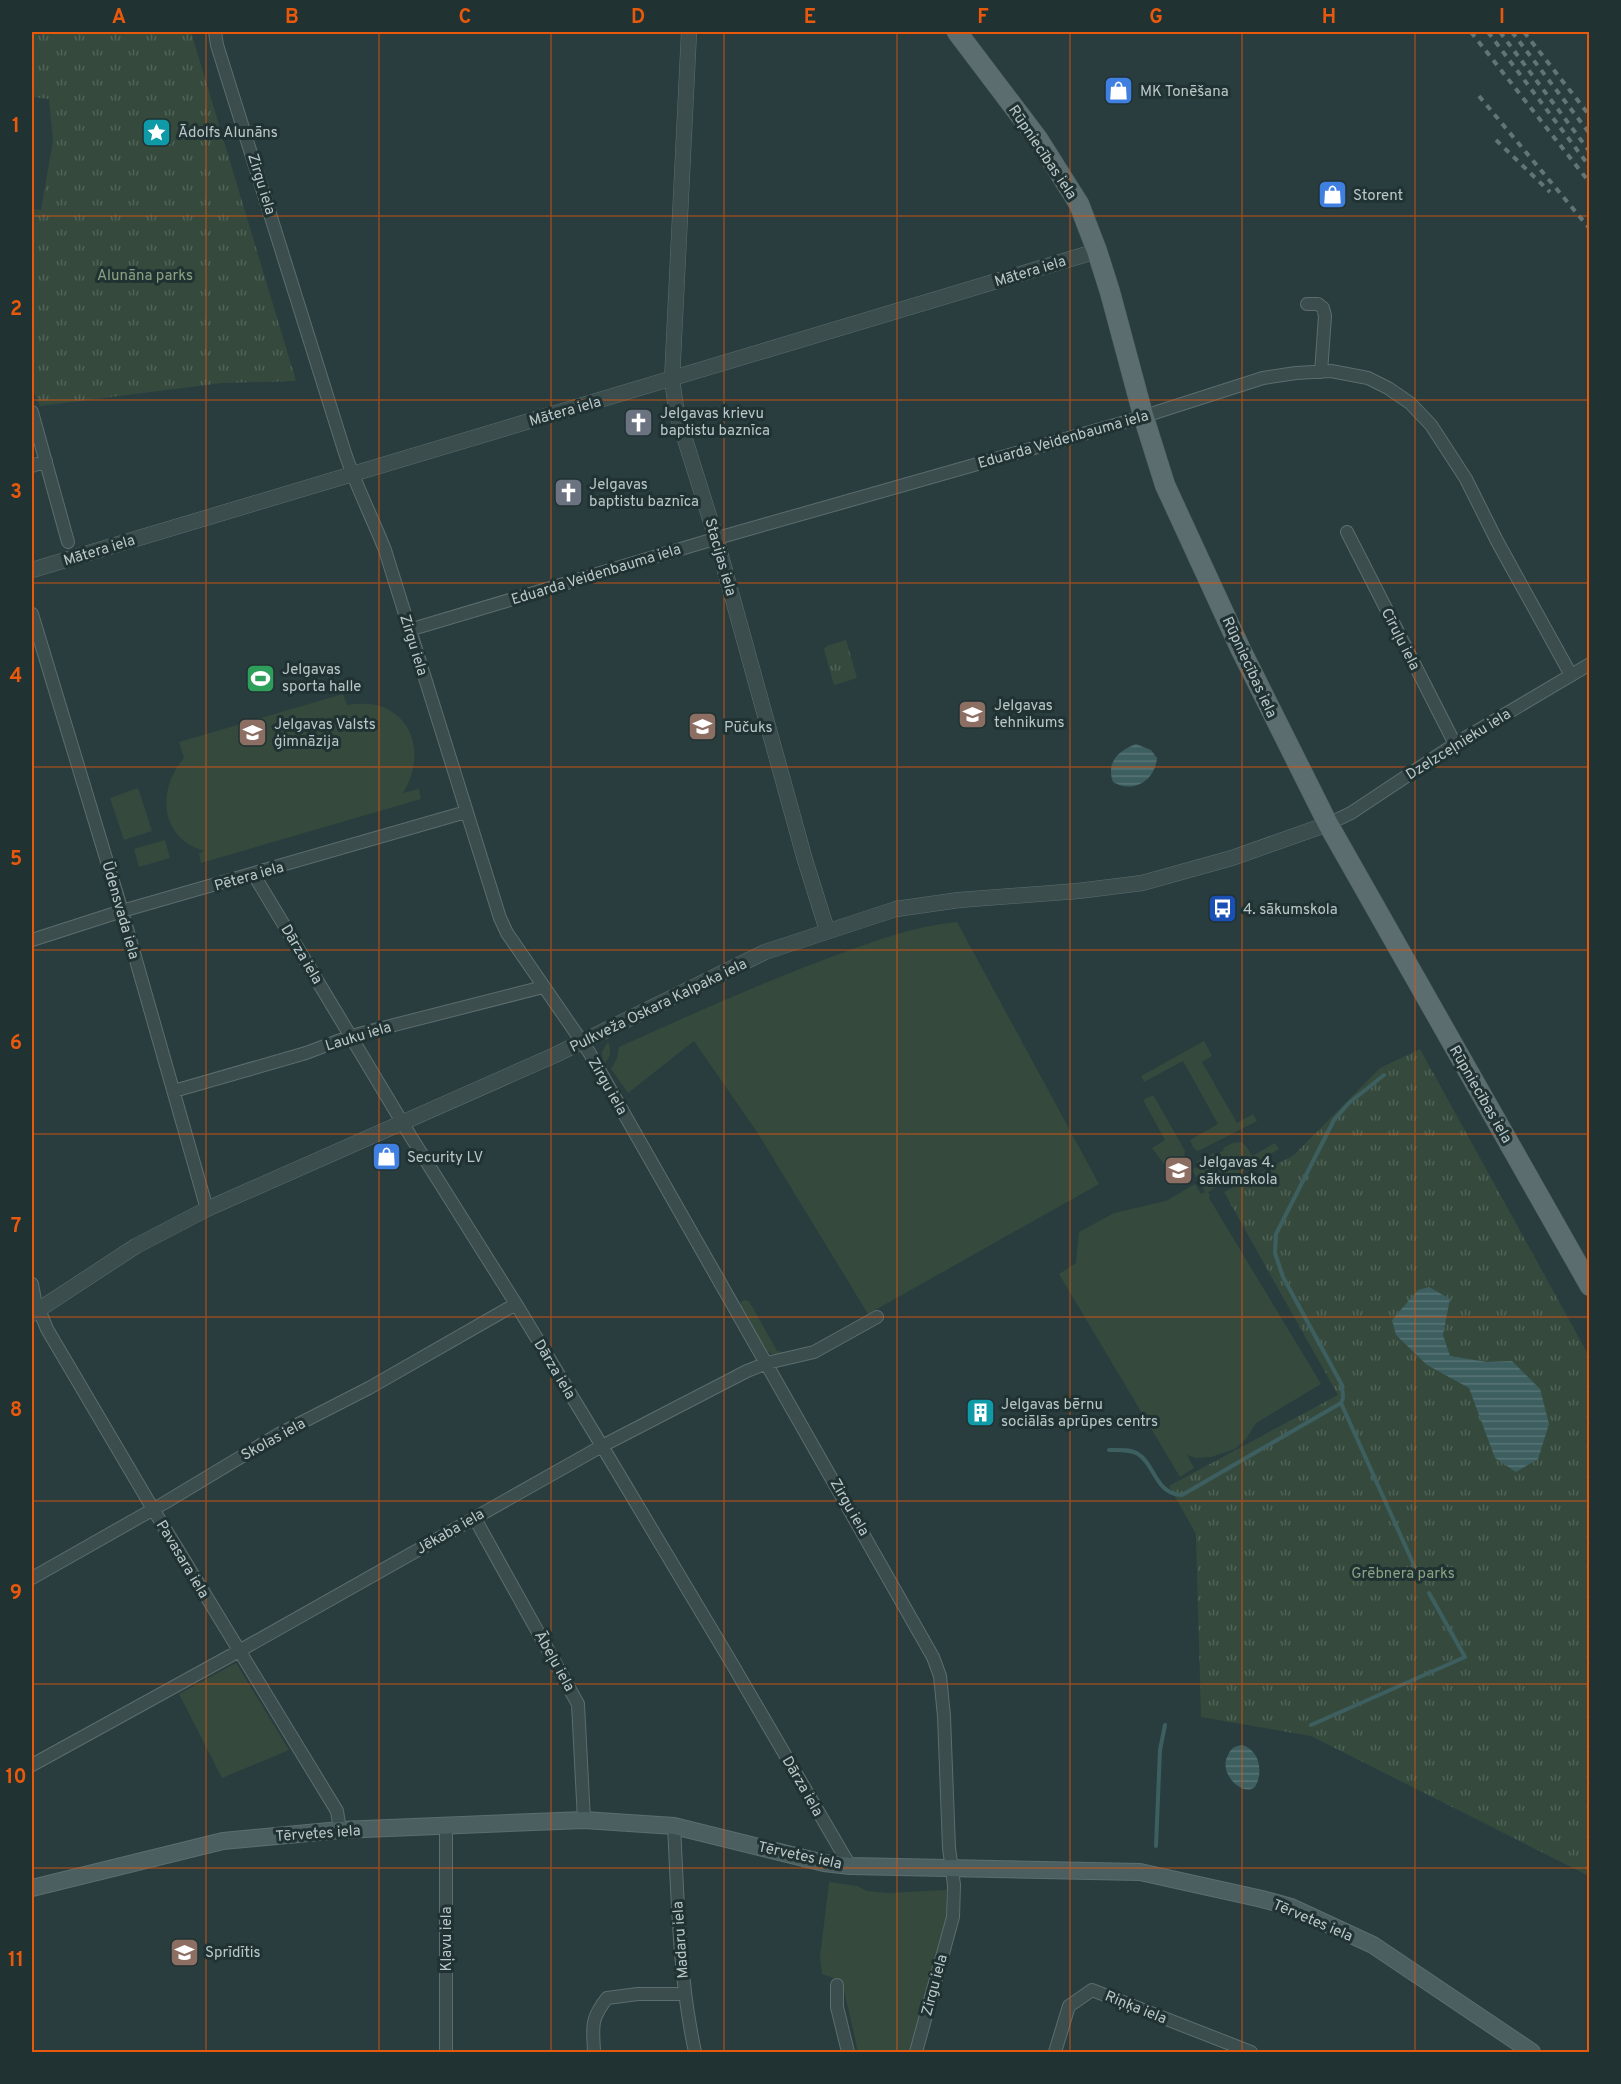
<svg xmlns="http://www.w3.org/2000/svg" width="1621" height="2084" viewBox="0 0 1621 2084" font-family="Overpass,sans-serif">
<style>
.grass{fill:#354a3d}
.park{fill:url(#park-tufts)}
.water{fill:url(#water-rules)}
.lines{fill:none;stroke-linecap:round;stroke-linejoin:round}
.stream{stroke:#3d5f60;stroke-width:4}
.minor-casing{stroke:#5d6d6e;stroke-width:14}
.tertiary-casing{stroke:#5d6d6e;stroke-width:16}
.secondary-casing{stroke:#5d6d6e;stroke-width:18}
.primary-casing{stroke:#49595a;stroke-width:21}
.minor{stroke:#3c4d4e;stroke-width:12}
.tertiary{stroke:#3c4d4e;stroke-width:15}
.secondary{stroke:#4b5f60;stroke-width:16}
.primary{stroke:#5b6d6e;stroke-width:20}
.rail{stroke:#617576;stroke-width:4;stroke-dasharray:6 6;stroke-linecap:butt}
.grid{fill:none;stroke:#e8590c;stroke-width:1.5;stroke-opacity:0.55}
.labels{text-anchor:middle;stroke-width:6;stroke-linejoin:round;paint-order:stroke}
.poi-label{font-size:15px;fill:#b9c7c9;stroke:#213233;text-anchor:start}
.street-label{font-size:15px;fill:#b9c7c9;stroke:#213233}
.park-label{font-size:15px;fill:#8ba181;stroke:#213233}
.neatline{fill:none;stroke:#e8590c;stroke-width:2}
.grid-label{font-size:20px;text-anchor:middle;font-weight:bold;fill:#e8590c}
</style>
<defs>
<pattern id="park-tufts" width="24" height="20" patternUnits="userSpaceOnUse" patternTransform="scale(1.5)"><rect width="24" height="20" fill="#354a3d"/><path d="M3 7l-1-3M5 7V3M7 7l1-3M15 17l-1-3M17 17v-4M19 17l1-3" fill="none" stroke="#506358"/></pattern>
<pattern id="water-rules" width="6" height="5" patternUnits="userSpaceOnUse" patternTransform="scale(1.5)"><rect width="6" height="5" fill="#3d5f60"/><path d="M0 2.5h6" fill="none" stroke="#577475"/></pattern>
</defs>
<rect width="100%" height="100%" fill="#293d3e"/>
<path class="grass" d="M 343,694 L 347,705 C 361,703 376,703 389,710 C 420,727 420,767 403,793 L 419,789 L 421,799 L 201,863 L 199,853 L 204,851 C 159,838 157,789 184,758 L 179,742 Z
M 138,788 L 152,831 L 124,840 L 110,798 Z
M 165,840 L 170,858 L 139,867 L 134,849 Z
M 957,922 L 1099,1184 L 868,1314 L 759,1135 L 694,1041 L 628,1093 L 611,1069 L 617,1058 L 619,1047 C 690,1015 761,983 834,956 C 874,941 914,926 957,922 Z
M 1204,1041 L 1212,1056 L 1202,1062 L 1237,1123 L 1253,1114 L 1257,1121 L 1198,1151 L 1194,1149 L 1190,1140 L 1218,1124 L 1183,1061 L 1144,1082 L 1141,1076 Z
M 608,1042 C 612,1052 610,1058 603,1065 L 602,1052 Z
M 1151,1096 L 1154,1096 L 1185,1151 L 1184,1158 L 1170,1165 L 1164,1164 L 1152,1148 L 1165,1140 L 1143,1100 Z
M 1241,1142 L 1246,1146 L 1252,1156 L 1275,1143 L 1279,1149 L 1208,1192 L 1210,1196 L 1209,1198 L 1321,1384 L 1256,1423 L 1246,1439 L 1235,1449 L 1211,1457 L 1196,1458 L 1187,1455 L 1194,1468 L 1180,1477 L 1059,1274 L 1076,1263 L 1079,1232 L 1114,1213 L 1166,1201 L 1195,1184 L 1201,1194 L 1205,1192 L 1192,1170 L 1198,1166 L 1196,1162 L 1214,1153 L 1216,1155 L 1224,1150 L 1223,1148 L 1233,1143 Z
M 744,1300 L 749,1301 L 777,1351 L 788,1353 L 796,1349 L 799,1353 L 775,1356 L 767,1351 L 741,1306 L 741,1302 Z
M 236,1663 L 289,1750 L 222,1778 L 179,1694 Z
M 829,1882 L 857,1886 L 867,1891 L 887,1893 L 946,1890 L 946,1924 L 910,2052 L 858,2052 L 842,1981 L 822,1974 L 820,1957 Z"/>
<path class="park" d="M 32,32 L 191,32 L 296,381 L 222,383 L 40,406 L 32,388 L 32,209 L 41,210 L 53,141 L 49,99 L 32,97 Z
M 846,640 L 857,678 L 834,685 L 824,649 L 827,646 Z
M 1420,1049 L 1589,1356 L 1589,1876 L 1311,1736 L 1201,1717 L 1196,1534 L 1169,1486 L 1338,1395 L 1224,1192 L 1294,1155 L 1380,1068 Z"/>
<path class="water" d="M 1136,744 L 1151,750 L 1157,758 C 1155,781 1133,794 1113,782 C 1106,762 1118,751 1136,744 Z
M 1429,1287 L 1450,1299 L 1443,1335 L 1450,1356 L 1487,1362 L 1512,1361 L 1540,1389 L 1549,1424 L 1538,1459 L 1516,1472 L 1495,1458 L 1469,1388 L 1427,1365 L 1396,1335 L 1392,1320 L 1418,1290 Z
M 1242,1745 C 1258,1749 1263,1769 1257,1783 C 1250,1802 1216,1776 1228,1755 C 1231,1748 1235,1746 1242,1745 Z"/>
<g class="lines">
<path class="stream" d="M 1341,1403 L 1417,1572
M 1109,1450 C 1118,1450 1130,1449 1138,1454 C 1155,1464 1155,1494 1182,1495 L 1341,1403 L 1343,1398 L 1342,1385 L 1283,1277 L 1275,1253 L 1276,1234 L 1334,1120 L 1349,1103 L 1384,1075
M 1311,1725 L 1465,1657 L 1429,1593
M 1156,1846 L 1160,1750 L 1165,1725"/>
<defs>
<path id="minor" d="M 215,32 L 217,45 L 345,453 C 356,486 372,517 385,550 L 500,918 L 507,933 L 589,1052 L 933,1657 L 940,1676 L 944,1716 L 949,1848 L 954,1885 L 953,1917 L 916,2052
M 1307,304 L 1318,304 L 1323,308 L 1325,316 L 1321,372
M 32,412 L 68,542
M 32,466 L 46,461
M 1347,532 L 1455,744
M 32,614 L 122,911 L 207,1209
M 409,630 L 721,537 L 1129,421 L 1263,378 L 1296,373 L 1331,371 L 1368,378 L 1388,388 L 1410,403 L 1431,425 L 1466,479 L 1497,541 L 1571,675
M 1328,824 L 1351,813 L 1455,744 L 1590,664
M 254,875 L 411,1137 L 516,1304 L 602,1446 L 731,1662 L 850,1866
M 32,940 L 122,911 L 466,812
M 174,1091 L 306,1053 L 351,1036 L 543,987
M 32,1284 L 35,1300 L 47,1329 L 153,1509 L 337,1811 L 340,1830
M 474,1517 L 578,1704 L 584,1820
M 32,1578 L 166,1502 L 279,1434 L 369,1388 L 516,1304
M 32,1765 L 239,1651 L 602,1446 L 747,1371 L 767,1363 L 814,1352 L 877,1317
M 446,1825 L 446,2052
M 674,1826 C 678,1902 679,1978 695,2052
M 837,1985 L 837,2007 L 848,2052
M 594,2052 C 593,2026 590,2020 607,1998 L 638,1994 L 684,1994
M 1055,2052 L 1069,2006 L 1092,1990 L 1251,2052"/>
<path id="tertiary" d="M 689,32 L 672,380 L 677,414 L 716,538 L 805,860 L 827,930
M 32,570 L 1097,251
M 32,1314 L 136,1246 L 207,1209 L 555,1055 L 765,952 L 896,909 L 959,900 L 1078,891 L 1142,883 L 1232,858 L 1328,824"/>
<path id="secondary" d="M 32,1888 L 223,1841 L 340,1830 L 584,1820 L 674,1826 L 824,1863 L 850,1866 L 1140,1872 L 1262,1899 L 1291,1907 L 1373,1945 L 1532,2052"/>
<path id="primary" d="M 957,32 L 1038,139 L 1079,204 L 1097,251 L 1110,292 L 1143,415 L 1165,485 L 1241,650 L 1328,824 L 1590,1286"/>
</defs>
<use href="#minor" class="minor-casing"/>
<use href="#tertiary" class="tertiary-casing"/>
<use href="#secondary" class="secondary-casing"/>
<use href="#primary" class="primary-casing"/>
<use href="#minor" class="minor"/>
<use href="#tertiary" class="tertiary"/>
<use href="#secondary" class="secondary"/>
<use href="#primary" class="primary"/>
<path class="rail" d="M 1471,32 L 1590,183
M 1488,32 L 1590,167
M 1500,32 L 1590,152
M 1512,32 L 1590,134
M 1524,32 L 1590,116
M 1479,96 L 1590,229
M 1496,140 L 1550,192"/>
</g>
<path class="grid" d="M 206,32 L 206,2052M 379,32 L 379,2052M 551,32 L 551,2052M 724,32 L 724,2052M 897,32 L 897,2052M 1070,32 L 1070,2052M 1242,32 L 1242,2052M 1415,32 L 1415,2052M 32,216 L 1590,216M 32,400 L 1590,400M 32,583 L 1590,583M 32,767 L 1590,767M 32,950 L 1590,950M 32,1134 L 1590,1134M 32,1317 L 1590,1317M 32,1501 L 1590,1501M 32,1684 L 1590,1684M 32,1868 L 1590,1868"/>
<defs>
<symbol id="shop-square" viewBox="-11 -11 22 22"><rect x="-9" y="-9" width="18" height="18" rx="4" fill="#3f7fe0" stroke="#213233"/><path d="M-5-2.5h2.3a2.7 3.5 0 0 1 5.4 0H5L5.5 6h-11ZM-1.5-2.5h3a1.5 2.3 0 0 0-3 0Z" fill="#fff"/></symbol>
<symbol id="sight-square" viewBox="-11 -11 22 22"><rect x="-9" y="-9" width="18" height="18" rx="4" fill="#0f9aa8" stroke="#213233"/><path d="M0-6L1.8-2.2L6-1.7L2.9 1.2L3.7 5.4L0 3.3L-3.7 5.4L-2.9 1.2L-6-1.7L-1.8-2.2Z" fill="#fff"/></symbol>
<symbol id="church-square" viewBox="-11 -11 22 22"><rect x="-9" y="-9" width="18" height="18" rx="4" fill="#6b7280" stroke="#213233"/><path d="M-1.2-6h2.4v3.5h3.3v2.4h-3.3V6h-2.4V-.1h-3.3v-2.4h3.3Z" fill="#fff"/></symbol>
<symbol id="stadium-square" viewBox="-11 -11 22 22"><rect x="-9" y="-9" width="18" height="18" rx="4" fill="#2e9e5b" stroke="#213233"/><path d="M0-5a6.5 5 0 1 0 0 10a6.5 5 0 1 0 0-10ZM-3.5-1.8h7v3.6h-7Z" fill="#fff"/></symbol>
<symbol id="university-square" viewBox="-11 -11 22 22"><rect x="-9" y="-9" width="18" height="18" rx="4" fill="#8d6e63" stroke="#213233"/><path d="M0-5L7-2L0 1L-7-2ZM-4 1L0 2.5L4 1V4Q0 6-4 4Z" fill="#fff"/></symbol>
<symbol id="school-square" viewBox="-11 -11 22 22"><rect x="-9" y="-9" width="18" height="18" rx="4" fill="#8d6e63" stroke="#213233"/><path d="M0-5L7-2L0 1L-7-2ZM-4 1L0 2.5L4 1V4Q0 6-4 4Z" fill="#fff"/></symbol>
<symbol id="bus-square" viewBox="-11 -11 22 22"><rect x="-9" y="-9" width="18" height="18" rx="4" fill="#1a4fb4" stroke="#213233"/><path d="M-5-6H5V4H4V6H2V4H-2V6H-4V4H-5ZM-3.5-4V0h7V-4ZM-3.5 1.2v1.5H-2V1.2ZM2 1.2v1.5H3.5V1.2Z" fill="#fff"/></symbol>
<symbol id="building-square" viewBox="-11 -11 22 22"><rect x="-9" y="-9" width="18" height="18" rx="4" fill="#0f9aa8" stroke="#213233"/><path d="M-4-6H4V6H1V3H-1V6H-4ZM-2.5-4.3h1.7v1.8h-1.7ZM.8-4.3h1.7v1.8H.8ZM-2.5-1h1.7V.8h-1.7ZM.8-1h1.7V.8H.8Z" fill="#fff"/></symbol>
</defs>
<g fill-rule="evenodd">
<use href="#shop-square" x="1102" y="74" width="33" height="33"/>
<use href="#sight-square" x="140" y="116" width="33" height="33"/>
<use href="#shop-square" x="1316" y="178" width="33" height="33"/>
<use href="#church-square" x="622" y="406" width="33" height="33"/>
<use href="#church-square" x="552" y="476" width="33" height="33"/>
<use href="#stadium-square" x="244" y="662" width="33" height="33"/>
<use href="#university-square" x="956" y="698" width="33" height="33"/>
<use href="#school-square" x="686" y="710" width="33" height="33"/>
<use href="#school-square" x="236" y="716" width="33" height="33"/>
<use href="#bus-square" x="1206" y="892" width="33" height="33"/>
<use href="#shop-square" x="370" y="1140" width="33" height="33"/>
<use href="#school-square" x="1162" y="1154" width="33" height="33"/>
<use href="#building-square" x="964" y="1396" width="33" height="33"/>
<use href="#school-square" x="168" y="1936" width="33" height="33"/>
</g>
<g class="labels">
<g class="poi-label">
<text x="1140" y="96">MK Tonēšana</text>
<text x="178" y="137">Ādolfs Alunāns</text>
<text x="1353" y="200">Storent</text>
<text x="660" y="418">Jelgavas krievu<tspan x="660" dy="17">baptistu baznīca</tspan></text>
<text x="589" y="489">Jelgavas<tspan x="589" dy="17">baptistu baznīca</tspan></text>
<text x="282" y="674">Jelgavas<tspan x="282" dy="17">sporta halle</tspan></text>
<text x="994" y="710">Jelgavas<tspan x="994" dy="17">tehnikums</tspan></text>
<text x="274" y="729">Jelgavas Valsts<tspan x="274" dy="17">ģimnāzija</tspan></text>
<text x="724" y="732">Pūčuks</text>
<text x="1243" y="914">4. sākumskola</text>
<text x="407" y="1162">Security LV</text>
<text x="1199" y="1167">Jelgavas 4.<tspan x="1199" dy="17">sākumskola</tspan></text>
<text x="1001" y="1409">Jelgavas bērnu<tspan x="1001" dy="17">sociālās aprūpes centrs</tspan></text>
<text x="205" y="1957">Sprīdītis</text>
</g>
<g class="street-label">
<text transform="translate(1043 152) rotate(56)" y="5">Rūpniecības iela</text>
<text transform="translate(262 184) rotate(73)" y="5">Zirgu iela</text>
<text transform="translate(1030 271) rotate(-17)" y="5">Mātera iela</text>
<text transform="translate(565 411) rotate(-16)" y="5">Mātera iela</text>
<text transform="translate(1063 439) rotate(-16)" y="5">Eduarda Veidenbauma iela</text>
<text transform="translate(99 550) rotate(-17)" y="5">Mātera iela</text>
<text transform="translate(721 557) rotate(74)" y="5">Stacijas iela</text>
<text transform="translate(596 574) rotate(-17)" y="5">Eduarda Veidenbauma iela</text>
<text transform="translate(1401 639) rotate(63)" y="5">Cīruļu iela</text>
<text transform="translate(414 645) rotate(73)" y="5">Zirgu iela</text>
<text transform="translate(1250 667) rotate(65)" y="5">Rūpniecības iela</text>
<text transform="translate(1458 744) rotate(-32)" y="5">Dzelzceļnieku iela</text>
<text transform="translate(249 876) rotate(-16)" y="5">Pētera iela</text>
<text transform="translate(121 910) rotate(74)" y="5">Ūdensvada iela</text>
<text transform="translate(302 954) rotate(59)" y="5">Dārza iela</text>
<text transform="translate(658 1005) rotate(-26)" y="5">Pulkveža Oskara Kalpaka iela</text>
<text transform="translate(358 1036) rotate(-17)" y="5">Lauku iela</text>
<text transform="translate(608 1086) rotate(60)" y="5">Zirgu iela</text>
<text transform="translate(1481 1094) rotate(60)" y="5">Rūpniecības iela</text>
<text transform="translate(555 1369) rotate(59)" y="5">Dārza iela</text>
<text transform="translate(273 1439) rotate(-29)" y="5">Skolas iela</text>
<text transform="translate(850 1507) rotate(60)" y="5">Zirgu iela</text>
<text transform="translate(450 1531) rotate(-30)" y="5">Jēkaba iela</text>
<text transform="translate(183 1559) rotate(59)" y="5">Pavasara iela</text>
<text transform="translate(555 1661) rotate(61)" y="5">Ābeļu iela</text>
<text transform="translate(803 1786) rotate(60)" y="5">Dārza iela</text>
<text transform="translate(318 1833) rotate(-4)" y="5">Tērvetes iela</text>
<text transform="translate(800 1855) rotate(12)" y="5">Tērvetes iela</text>
<text transform="translate(1313 1920) rotate(23)" y="5">Tērvetes iela</text>
<text transform="translate(446 1939) rotate(-90)" y="5">Kļavu iela</text>
<text transform="translate(680 1940) rotate(-94)" y="5">Madaru iela</text>
<text transform="translate(934 1985) rotate(-75)" y="5">Zirgu iela</text>
<text transform="translate(1136 2007) rotate(22)" y="5">Riņķa iela</text>
</g>
<g class="park-label">
<text x="145" y="280">Alunāna parks</text>
<text x="1403" y="1578">Grēbnera parks</text>
</g>
</g>
<rect width="1621" height="2084" fill="none" stroke="#213233" stroke-width="66"/>
<rect x="33" y="33" width="1555" height="2018" class="neatline"/>
<g class="grid-label">
<text x="119" y="23">A</text>
<text x="292" y="23">B</text>
<text x="465" y="23">C</text>
<text x="638" y="23">D</text>
<text x="810" y="23">E</text>
<text x="983" y="23">F</text>
<text x="1156" y="23">G</text>
<text x="1329" y="23">H</text>
<text x="1502" y="23">I</text>
<text x="16" y="132">1</text>
<text x="16" y="315">2</text>
<text x="16" y="498">3</text>
<text x="16" y="682">4</text>
<text x="16" y="865">5</text>
<text x="16" y="1049">6</text>
<text x="16" y="1232">7</text>
<text x="16" y="1416">8</text>
<text x="16" y="1599">9</text>
<text x="16" y="1783">10</text>
<text x="16" y="1966">11</text>
</g>
</svg>
